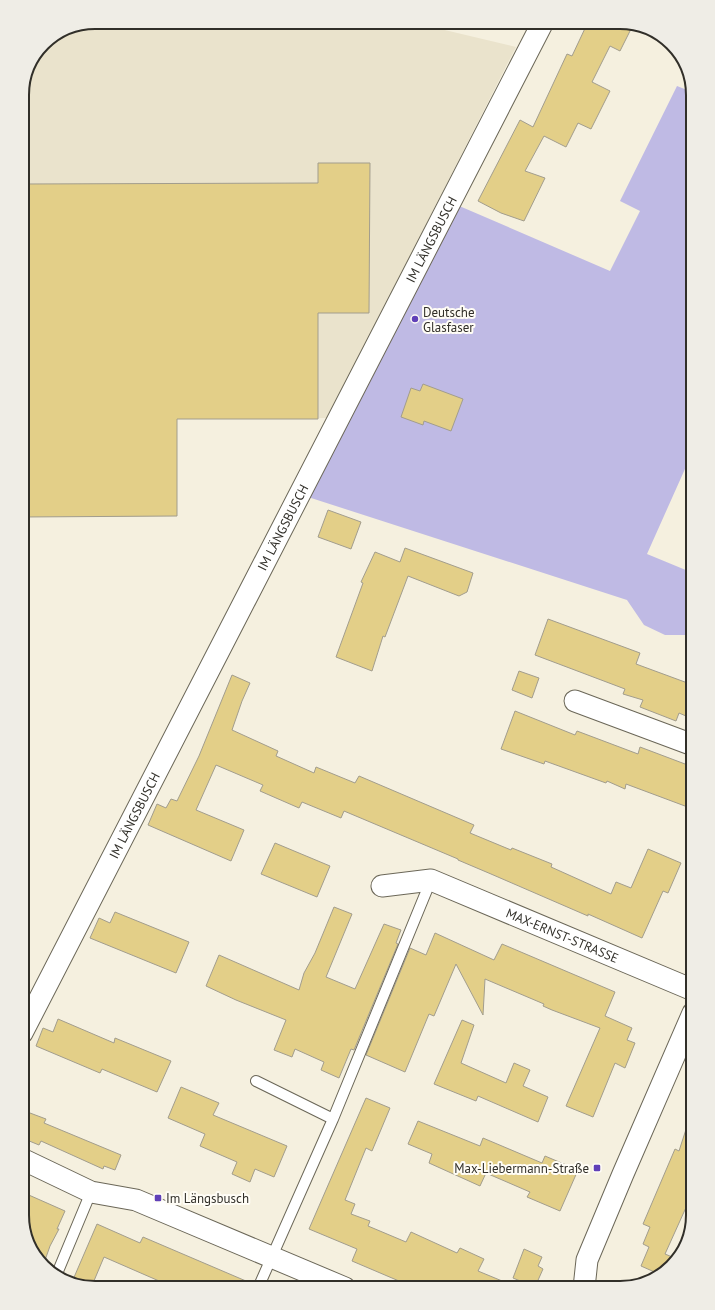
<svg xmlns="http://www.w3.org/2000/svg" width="715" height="1310" viewBox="0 0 715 1310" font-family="'PT Sans',sans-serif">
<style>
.built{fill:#eae3cc}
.green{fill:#bfbae4}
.building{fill:#e3cf88;stroke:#a29d8d}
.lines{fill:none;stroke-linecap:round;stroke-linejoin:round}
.lane-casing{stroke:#6b6758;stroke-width:12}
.street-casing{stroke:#6b6758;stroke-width:23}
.lane{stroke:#fff;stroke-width:10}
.street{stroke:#fff;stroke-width:21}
.poi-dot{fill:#6040b8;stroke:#fffdf6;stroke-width:1.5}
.labels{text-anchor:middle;stroke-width:4;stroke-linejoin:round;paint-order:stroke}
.street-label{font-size:13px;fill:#312f29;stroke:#fffdf6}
.poi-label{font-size:13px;fill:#312f29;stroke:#fffdf6;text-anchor:start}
.rim{fill:none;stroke:#312f29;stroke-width:2}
</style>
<rect width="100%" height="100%" fill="#f5f0df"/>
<path class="built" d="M 95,22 L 411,22 L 516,47 L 328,418 L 177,419 L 177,516 L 22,517 L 22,90 L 43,43 L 67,27 Z"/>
<path class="green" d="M 677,86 L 692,92 L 693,95 L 693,451 L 647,554 L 693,573 L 693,635 L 665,635 L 644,625 L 627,600 L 308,497 L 457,205 L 610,271 L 640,211 L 620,201 Z"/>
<path class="building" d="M 588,22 L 625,22 L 633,25 L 620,51 L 610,46 L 592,82 L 610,91 L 591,129 L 578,123 L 566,147 L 544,136 L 525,171 L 545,178 L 524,221 L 501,213 L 478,201 L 520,120 L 533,127 L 567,54 L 572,56 Z
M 318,163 L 370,163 L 369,313 L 318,313 L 318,419 L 177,419 L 177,516 L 22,517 L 22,184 L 318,183 Z
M 423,384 L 463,399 L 451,431 L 424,421 L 423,425 L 401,417 L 411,388 L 420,391 Z
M 328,510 L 361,522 L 351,549 L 318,537 Z
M 405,548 L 473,573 L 467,592 L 459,596 L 408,576 L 385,637 L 383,636 L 372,671 L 336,657 L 363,583 L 361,582 L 375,552 L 400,562 Z
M 548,619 L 640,653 L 636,664 L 693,685 L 693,719 L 679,713 L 676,721 L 640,707 L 643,700 L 623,694 L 625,689 L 535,655 Z
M 519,671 L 539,678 L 532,698 L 512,690 Z
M 232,675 L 250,683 L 242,701 L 232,730 L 278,751 L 276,756 L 314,773 L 316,767 L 355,783 L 359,776 L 474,825 L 470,833 L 511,850 L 512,848 L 552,864 L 551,867 L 611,894 L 616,882 L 631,888 L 648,849 L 681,863 L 668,893 L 663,891 L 642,938 L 588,914 L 588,916 L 491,874 L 458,860 L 458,859 L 344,811 L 341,818 L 302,802 L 299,808 L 260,791 L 263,785 L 216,765 L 196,810 L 244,830 L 231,861 L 148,825 L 157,804 L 166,808 L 171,799 L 177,801 L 199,756 Z
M 515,711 L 575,735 L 577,731 L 638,754 L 640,747 L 693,767 L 693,809 L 626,784 L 625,789 L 607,781 L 606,783 L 545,761 L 544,764 L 501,749 Z
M 275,843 L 330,866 L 317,897 L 261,874 Z
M 334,907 L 352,914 L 326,977 L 355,989 L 384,924 L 401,930 L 396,943 L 398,944 L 354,1050 L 351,1049 L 339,1078 L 321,1070 L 324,1062 L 295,1049 L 292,1057 L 274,1050 L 286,1020 L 236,1000 L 206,986 L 219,955 L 299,990 L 304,973 L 315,953 Z
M 115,912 L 189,942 L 176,973 L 90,938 L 99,918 L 110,923 Z
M 435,933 L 494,960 L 502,944 L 615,992 L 605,1016 L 632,1028 L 627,1040 L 635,1043 L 625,1068 L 615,1063 L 593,1117 L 566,1106 L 600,1028 L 552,1010 L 543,1006 L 544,1004 L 485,979 L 483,1015 L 456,964 L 434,1016 L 429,1014 L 405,1072 L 366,1055 L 410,948 L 426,955 Z
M 58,1019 L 114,1043 L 115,1038 L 171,1061 L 157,1092 L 102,1069 L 100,1073 L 36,1046 L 43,1028 L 53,1032 Z
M 462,1020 L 474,1025 L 461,1063 L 506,1083 L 514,1063 L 530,1070 L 523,1086 L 548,1097 L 538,1122 L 478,1096 L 476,1101 L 434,1084 Z
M 181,1087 L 219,1103 L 213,1115 L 287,1146 L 274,1177 L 255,1169 L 250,1182 L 232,1174 L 237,1162 L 200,1146 L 205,1134 L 168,1118 Z
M 366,1098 L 390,1108 L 372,1151 L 366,1148 L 345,1200 L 355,1204 L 351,1214 L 370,1221 L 368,1226 L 406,1242 L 411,1232 L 457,1253 L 460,1248 L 484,1259 L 478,1271 L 519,1288 L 399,1288 L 399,1281 L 352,1261 L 357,1249 L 309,1229 Z
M 22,1110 L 46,1119 L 44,1123 L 121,1155 L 115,1170 L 104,1166 L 103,1169 L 41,1141 L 39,1145 L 22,1138 Z
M 690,1117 L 693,1118 L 693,1192 L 665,1254 L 677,1259 L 659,1274 L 641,1266 L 649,1247 L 643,1244 L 650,1227 L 643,1224 L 675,1149 L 679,1151 Z
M 418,1121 L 480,1146 L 483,1138 L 542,1163 L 545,1156 L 578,1170 L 560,1211 L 527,1197 L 530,1192 L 486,1173 L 480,1186 L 429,1163 L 432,1154 L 408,1144 Z
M 22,1192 L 65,1211 L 57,1229 L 59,1229 L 50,1246 L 44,1263 L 28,1243 L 22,1215 Z
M 97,1224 L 140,1243 L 143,1237 L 253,1284 L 252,1288 L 164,1288 L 166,1284 L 104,1257 L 91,1288 L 72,1282 Z
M 524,1249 L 542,1257 L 538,1266 L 543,1269 L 535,1287 L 513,1278 Z"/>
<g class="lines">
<defs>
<path id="lane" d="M 256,1081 L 333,1119 L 258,1288
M 333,1119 L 431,880
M 56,1276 L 91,1192"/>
<g id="street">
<path d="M 575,701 L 693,745"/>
<path id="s1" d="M 382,886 L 431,880 L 693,990"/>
<path id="s2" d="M 22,1033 L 543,22"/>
<path d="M 22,1159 L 91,1192 L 136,1200 L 345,1288"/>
<path d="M 584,1288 L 587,1260 L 623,1174 L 693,1013"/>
</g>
</defs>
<use href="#lane" class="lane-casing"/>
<use href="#street" class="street-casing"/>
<use href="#lane" class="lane"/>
<use href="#street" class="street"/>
</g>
<g class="poi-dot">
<circle cx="415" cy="319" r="4"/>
<rect x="593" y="1164" width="8" height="8" rx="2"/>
<rect x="154" y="1194" width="8" height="8" rx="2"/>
</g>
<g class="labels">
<g class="street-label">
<text dy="5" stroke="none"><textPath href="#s2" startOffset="893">IM LÄNGSBUSCH</textPath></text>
<text dy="5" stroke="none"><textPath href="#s2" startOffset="569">IM LÄNGSBUSCH</textPath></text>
<text dy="5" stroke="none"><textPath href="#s2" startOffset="245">IM LÄNGSBUSCH</textPath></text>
<text dy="5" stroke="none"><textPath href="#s1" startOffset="192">MAX-ERNST-STRASSE</textPath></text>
</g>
<g class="poi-label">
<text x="423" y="317">Deutsche<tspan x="423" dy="15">Glasfaser</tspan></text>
<text x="589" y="1173" text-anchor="end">Max-Liebermann-Straße</text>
<text x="166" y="1203">Im Längsbusch</text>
</g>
</g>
<path d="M0 0H715V1310H0ZM95 29H620A66 66 0 0 1 686 95V1215A66 66 0 0 1 620 1281H95A66 66 0 0 1 29 1215V95A66 66 0 0 1 95 29Z" fill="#efede6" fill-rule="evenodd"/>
<path class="rim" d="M95 29H620A66 66 0 0 1 686 95V1215A66 66 0 0 1 620 1281H95A66 66 0 0 1 29 1215V95A66 66 0 0 1 95 29Z"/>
</svg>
